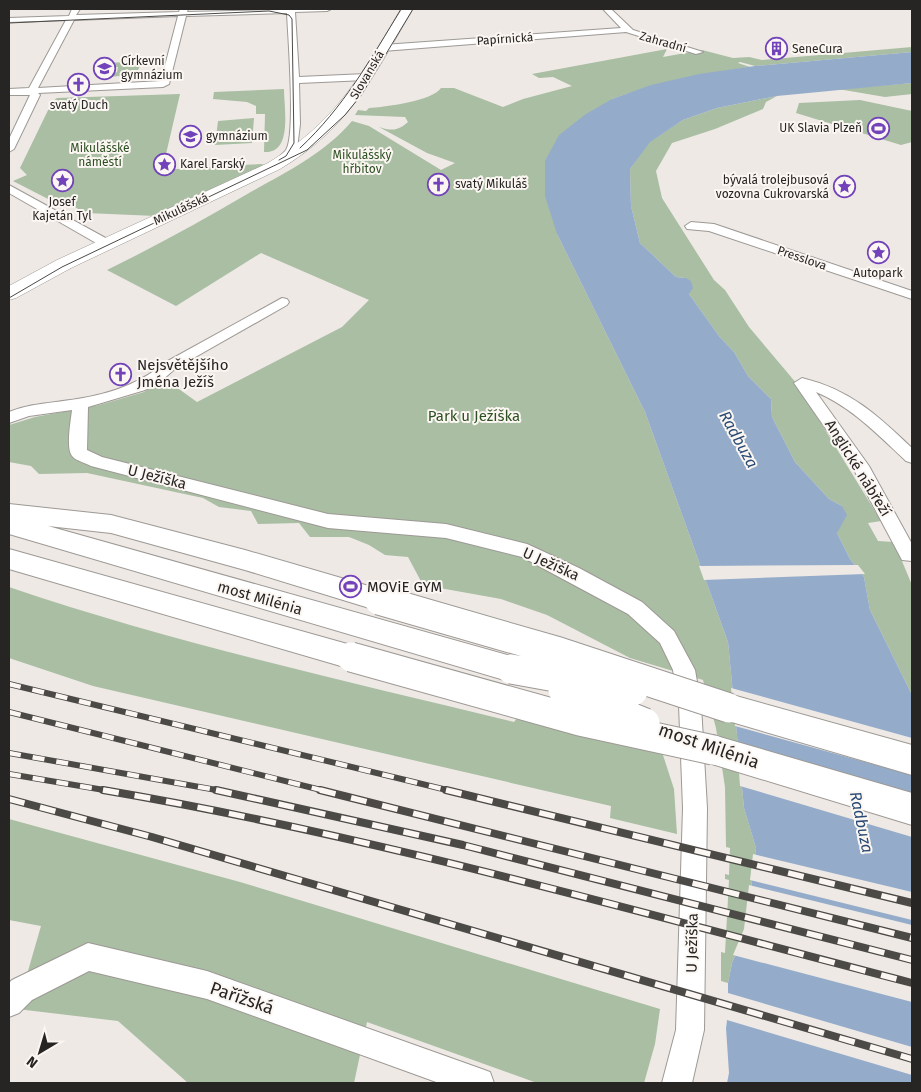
<svg xmlns="http://www.w3.org/2000/svg" width="921" height="1092" viewBox="0 0 921 1092" font-family="'Fira Sans',sans-serif">
<style>
.green{fill:#a9bea3}
.water{fill:#94acca}
.pier{fill:#eee9e5}
.lines{fill:none;stroke-linecap:round;stroke-linejoin:round}
.street-casing{stroke:#9d9995;stroke-width:2}
.secondary-casing{stroke:#9d9995;stroke-width:2}
.primary-casing{stroke:#9d9995;stroke-width:1}
.street{fill:#fff;fill-rule:evenodd}
.secondary{fill:#fff;fill-rule:evenodd}
.primary{fill:#fff;fill-rule:evenodd}
.tram{stroke:#4c4a47;stroke-width:1}
.rail-far1-casing{stroke:#4c4a47;stroke-width:6}
.rail-casing{stroke:#4c4a47;stroke-width:8}
.rail-far1{stroke:#fbf6f2;stroke-width:4.5;stroke-dasharray:12;stroke-linecap:butt}
.rail{stroke:#fbf6f2;stroke-width:5.5;stroke-dasharray:16;stroke-linecap:butt}
.secondary-bridge-casing{stroke:#9d9995;stroke-width:31;stroke-linecap:butt}
.secondary-bridge{stroke:#fff;stroke-width:29}
.labels{text-anchor:middle;stroke-width:4;stroke-linejoin:round;paint-order:stroke}
.far-street-label{font-size:12px;fill:#272523;stroke:#fbf6f2}
.far-poi-label{font-size:12px;fill:#272523;stroke:#fbf6f2;text-anchor:start}
.far-park-label{font-size:12px;fill:#2d5023;stroke:#fbf6f2}
.poi-label{font-size:15px;fill:#272523;stroke:#fbf6f2;text-anchor:start}
.park-label{font-size:15px;fill:#2d5023;stroke:#fbf6f2}
.street-label{font-size:15px;fill:#272523;stroke:#fbf6f2}
.water-label{font-size:16px;font-style:italic;fill:#294a74;stroke:#fbf6f2}
.near-street-label{font-size:18px;fill:#272523;stroke:#fbf6f2}
</style>
<rect width="100%" height="100%" fill="#eee9e5"/>
<path class="green" d="M 912,47 L 912,52 L 755,66 L 740,62 L 738,63 L 750,67 C 702,74 657,83 612,99 L 557,234 L 645,412 L 728,642 L 744,808 L 756,848 L 746,930 L 732,963 L 728,983 L 721,981 L 721,952 L 725,953 L 729,880 L 725,879 L 725,874 L 729,875 L 730,848 L 726,847 L 725,787 L 716,728 L 703,680 L 630,658 L 547,615 L 501,599 L 423,585 L 408,557 L 385,555 L 369,545 L 349,537 L 310,537 L 299,523 L 258,524 L 251,511 L 219,507 L 203,498 L 87,473 L 39,474 L 31,466 L 9,462 L 9,425 L 35,417 L 99,405 L 144,392 L 165,379 L 197,402 L 342,327 L 369,300 L 261,253 L 176,306 L 107,270 C 156,246 203,220 249,193 C 286,172 324,154 352,121 L 369,126 L 441,170 L 455,163 L 427,153 L 379,127 C 391,131 398,131 408,122 L 405,117 L 355,115 L 358,110 L 366,111 L 369,108 C 384,107 433,101 441,88 L 454,88 L 503,107 L 523,99 L 572,86 L 553,77 L 539,78 L 532,74 L 667,49 L 663,57 L 702,50 L 733,58 L 749,57 L 762,60 Z
M 130,62 L 130,64 L 141,64 L 135,76 L 128,77 L 128,75 L 110,77 L 112,74 L 117,72 L 118,67 L 94,68 L 103,63 Z
M 912,83 L 912,94 L 885,97 L 838,89 Z
M 284,89 C 284,108 293,154 264,152 L 265,114 L 256,114 L 256,106 L 247,102 L 213,99 L 214,92 Z
M 180,94 L 166,154 L 159,156 L 158,161 L 164,163 L 160,170 L 261,164 L 265,165 L 156,216 L 86,213 L 63,201 L 50,200 L 13,181 L 27,175 L 20,168 L 52,102 L 57,98 Z
M 777,96 L 766,102 L 763,109 L 715,129 L 672,143 L 656,171 L 662,198 L 714,280 L 725,290 L 749,327 L 797,384 L 881,521 L 868,523 L 878,541 L 894,542 L 912,585 L 912,695 L 870,610 L 864,577 L 850,559 L 837,533 L 842,506 L 829,499 L 795,462 L 772,417 L 771,399 L 748,376 L 734,352 L 719,336 L 689,294 L 686,278 L 676,277 L 640,243 L 631,206 L 630,169 L 649,142 L 683,120 L 717,108 Z
M 860,100 L 912,111 L 912,142 L 901,145 L 796,113 L 799,103 Z
M 254,118 L 252,143 L 215,145 L 218,121 Z
M 9,587 C 174,643 345,681 514,722 C 528,704 537,698 561,697 L 662,752 L 674,789 L 677,834 L 610,818 L 611,806 L 93,686 L 9,658 Z
M 9,819 L 240,882 L 660,1009 L 655,1044 L 644,1083 L 537,1083 L 367,1022 L 354,1083 L 188,1083 L 118,1021 L 17,1009 L 41,926 L 9,920 Z"/>
<path class="water" d="M 912,52 L 912,83 L 777,96 L 717,108 L 683,120 L 650,142 L 630,169 L 631,206 L 640,243 L 676,277 L 686,278 L 691,281 L 693,288 L 689,294 L 719,336 L 734,352 L 748,376 L 771,399 L 772,417 L 795,462 L 829,499 L 842,506 L 847,515 L 837,533 L 850,559 L 864,577 L 870,610 L 912,695 L 912,1083 L 727,1083 L 729,1073 L 726,1028 L 728,983 L 732,963 L 746,930 L 756,848 L 744,808 L 728,642 L 645,412 L 557,234 L 545,196 L 545,161 L 559,135 L 586,114 L 612,99 L 651,85 L 699,74 L 755,66 Z"/>
<path class="pier" d="M 858,565 L 865,574 L 704,580 L 699,566 Z
M 731,688 L 912,738 L 912,775 L 735,726 Z
M 737,744 L 912,794 L 912,837 L 740,786 Z
M 753,854 L 912,892 L 912,920 L 750,880 Z
M 749,885 L 912,925 L 912,1002 L 733,955 L 744,929 Z
M 726,983 L 728,983 L 728,993 L 912,1047 L 912,1075 L 727,1020 L 726,1028 L 724,1027 Z"/>
<g class="lines">
<defs>
<path id="street" d="M 72,9 L 80,9 L 76,15 L 179,12 L 180,9 L 188,9 L 187,12 L 331,9 L 327,11 L 295,12 L 299,77 L 366,74 L 371,77 L 366,80 L 299,83 L 300,124 L 297,149 L 279,167 L 271,167 L 271,163 C 276,159 282,155 286,150 C 296,135 288,36 287,13 L 186,16 L 169,84 L 163,87 L 38,93 L 40,95 L 14,149 L 9,152 L 9,139 L 30,95 L 9,95 L 9,89 L 29,88 L 66,20 L 9,22 L 9,18 L 69,16 ZM 178,16 L 161,81 L 38,88 L 74,20 Z
M 603,9 L 611,9 L 633,30 L 703,52 L 696,54 L 626,32 L 383,51 L 379,48 L 383,45 L 621,28 Z
M 9,185 L 111,241 L 113,244 L 111,247 L 103,247 L 9,193 Z
M 691,222 L 714,224 L 912,291 L 912,299 L 709,231 L 687,229 L 685,226 Z
M 282,298 L 287,299 L 289,302 L 287,305 L 176,368 L 160,382 L 145,390 L 88,407 L 87,450 L 102,457 L 328,514 L 446,524 L 527,544 L 579,568 L 642,602 L 674,631 L 695,670 L 701,705 L 707,808 L 704,1030 L 692,1083 L 662,1083 L 676,1030 L 683,808 L 679,705 L 673,670 L 660,643 L 628,614 L 522,557 L 446,538 L 328,528 L 91,466 C 86,463 77,461 73,457 C 65,450 71,420 72,410 L 29,416 L 9,423 L 9,412 C 31,403 54,403 77,399 C 110,394 141,383 166,362 Z
M 802,378 C 851,390 877,415 912,448 L 912,463 L 906,461 C 878,435 852,407 816,392 L 869,466 L 912,544 L 912,561 L 902,560 L 853,468 L 794,383 Z
M 88,943 L 207,971 L 479,1068 L 490,1072 L 494,1083 L 439,1083 L 207,999 L 89,971 L 32,1000 L 19,1013 L 9,1017 L 9,983 L 12,980 Z"/>
<path id="secondary" d="M 9,504 L 111,515 L 245,550 L 379,589 L 389,592 L 393,600 L 389,608 L 379,611 L 245,570 L 111,533 L 48,526 L 511,656 L 522,660 L 526,669 L 522,678 L 511,682 L 9,534 Z
M 9,549 L 351,645 L 361,648 L 366,657 L 361,666 L 351,669 L 9,569 Z
M 729,694 L 912,745 L 912,775 L 718,718 L 714,708 L 718,698 Z
M 713,735 L 912,793 L 912,825 L 702,761 L 697,750 L 702,739 Z"/>
<path id="primary" d="M 402,9 L 413,9 C 373,77 350,127 280,169 L 71,268 L 16,298 L 9,300 L 9,286 L 57,260 L 268,163 C 338,121 360,75 402,9 Z"/>
</defs>
<use href="#street" class="street-casing"/>
<use href="#secondary" class="secondary-casing"/>
<use href="#primary" class="primary-casing"/>
<use href="#street" class="street"/>
<use href="#secondary" class="secondary"/>
<use href="#primary" class="primary"/>
<path class="tram" d="M 9,23 L 269,11 L 289,15 L 292,19 L 294,143 L 286,156 L 279,160
M 300,148 C 343,108 371,59 401,9
M 9,298 L 62,267 L 307,150 L 345,115 L 362,94 L 413,9"/>
<defs>
<path id="rail-far1" d="M 9,684 L 451,791
M 9,712 L 325,791
M 9,753 L 222,791
M 9,774 L 110,791"/>
<path id="rail" d="M 103,790 C 376,836 644,914 912,983
M 216,790 L 463,845 L 912,960
M 320,790 L 912,938
M 446,790 L 912,903
M 9,799 L 152,837 L 912,1059"/>
</defs>
<use href="#rail-far1" class="rail-far1-casing"/>
<use href="#rail" class="rail-casing"/>
<use href="#rail-far1" class="rail-far1"/>
<use href="#rail" class="rail"/>
<defs>
<path id="secondary-bridge" d="M 379,600 L 559,652 L 729,708
M 351,657 L 580,721 L 713,750
M 511,669 L 633,691
M 563,690 L 645,723"/>
</defs>
<use href="#secondary-bridge" class="secondary-bridge-casing"/>
<use href="#secondary-bridge" class="secondary-bridge"/>
</g>
<defs>
<symbol id="building-ring" viewBox="-11 -11 22 22"><circle r="9.5" fill="#fbf6f2" stroke="#7142b9" stroke-width="1.5"/><path d="M-4-6H4V6H1V3H-1V6H-4ZM-2.5-4.3h1.7v1.8h-1.7ZM.8-4.3h1.7v1.8H.8ZM-2.5-1h1.7V.8h-1.7ZM.8-1h1.7V.8H.8Z" fill="#7142b9"/></symbol>
<symbol id="school-ring" viewBox="-11 -11 22 22"><circle r="9.5" fill="#fbf6f2" stroke="#7142b9" stroke-width="1.5"/><path d="M0-5L7-2L0 1L-7-2ZM-4 1L0 2.5L4 1V4Q0 6-4 4Z" fill="#7142b9"/></symbol>
<symbol id="church-ring" viewBox="-11 -11 22 22"><circle r="9.5" fill="#fbf6f2" stroke="#7142b9" stroke-width="1.5"/><path d="M-1.2-6h2.4v3.5h3.3v2.4h-3.3V6h-2.4V-.1h-3.3v-2.4h3.3Z" fill="#7142b9"/></symbol>
<symbol id="stadium-ring" viewBox="-11 -11 22 22"><circle r="9.5" fill="#fbf6f2" stroke="#7142b9" stroke-width="1.5"/><path d="M0-5a6.5 5 0 1 0 0 10a6.5 5 0 1 0 0-10ZM-3.5-1.8h7v3.6h-7Z" fill="#7142b9"/></symbol>
<symbol id="sight-ring" viewBox="-11 -11 22 22"><circle r="9.5" fill="#fbf6f2" stroke="#7142b9" stroke-width="1.5"/><path d="M0-6L1.8-2.2L6-1.7L2.9 1.2L3.7 5.4L0 3.3L-3.7 5.4L-2.9 1.2L-6-1.7L-1.8-2.2Z" fill="#7142b9"/></symbol>
</defs>
<g fill-rule="evenodd">
<use href="#building-ring" x="764" y="36" width="25" height="25"/>
<use href="#school-ring" x="92" y="56" width="25" height="25"/>
<use href="#church-ring" x="66" y="72" width="25" height="25"/>
<use href="#stadium-ring" x="866" y="116" width="25" height="25"/>
<use href="#school-ring" x="178" y="124" width="25" height="25"/>
<use href="#sight-ring" x="152" y="152" width="25" height="25"/>
<use href="#sight-ring" x="50" y="168" width="25" height="25"/>
<use href="#church-ring" x="426" y="172" width="25" height="25"/>
<use href="#sight-ring" x="832" y="174" width="25" height="25"/>
<use href="#sight-ring" x="866" y="240" width="25" height="25"/>
<use href="#church-ring" x="108" y="362" width="25" height="25"/>
<use href="#stadium-ring" x="338" y="574" width="25" height="25"/>
</g>
<g class="labels">
<g class="far-street-label">
<text transform="translate(505 39) rotate(-4)" y="4">Papírnická</text>
<text transform="translate(663 42) rotate(16)" y="4">Zahradní</text>
<text transform="translate(367 75) rotate(-59)" y="4">Slovanská</text>
<text transform="translate(181 209) rotate(-25)" y="4">Mikulášská</text>
<text transform="translate(802 258) rotate(19)" y="4">Presslova</text>
</g>
<g class="far-poi-label">
<text x="792" y="53">SeneCura</text>
<text x="121" y="65">Církevní<tspan x="121" dy="14">gymnázium</tspan></text>
<text x="79" y="109" text-anchor="middle">svatý Duch</text>
<text x="862" y="132" text-anchor="end">UK Slavia Plzeň</text>
<text x="206" y="140">gymnázium</text>
<text x="180" y="168">Karel Farský</text>
<text x="829" y="184" text-anchor="end">bývalá trolejbusová<tspan x="829" dy="14">vozovna Cukrovarská</tspan></text>
<text x="455" y="188">svatý Mikuláš</text>
<text x="62" y="206" text-anchor="middle">Josef<tspan x="62" dy="14">Kajetán Tyl</tspan></text>
<text x="878" y="277" text-anchor="middle">Autopark</text>
</g>
<g class="far-park-label">
<text x="100" y="152">Mikulášské<tspan x="100" dy="14">náměstí</tspan></text>
<text x="362" y="159">Mikulášský<tspan x="362" dy="14">hřbitov</tspan></text>
</g>
<g class="poi-label">
<text x="137" y="370">Nejsvětějšího<tspan x="137" dy="17">Jména Ježíš</tspan></text>
<text x="367" y="592">MOViE GYM</text>
</g>
<g class="park-label">
<text x="474" y="421">Park u Ježíška</text>
</g>
<g class="street-label">
<text transform="translate(858 468) rotate(58)" y="5">Anglické nábřeží</text>
<text transform="translate(157 477) rotate(14)" y="5">U Ježíška</text>
<text transform="translate(551 564) rotate(24)" y="5">U Ježíška</text>
<text transform="translate(260 598) rotate(16)" y="5">most Milénia</text>
<text transform="translate(692 943) rotate(-89)" y="5">U Ježíška</text>
</g>
<g class="water-label">
<text transform="translate(739 439) rotate(61)" y="6">Radbuza</text>
<text transform="translate(862 822) rotate(78)" y="6">Radbuza</text>
</g>
<g class="near-street-label">
<text transform="translate(709 746) rotate(19)" y="6">most Milénia</text>
<text transform="translate(242 998) rotate(19)" y="6">Pařížská</text>
</g>
</g>
<rect width="921" height="1092" fill="none" stroke="#272523" stroke-width="20"/>
<g transform="translate(40 1052) rotate(218)" stroke="#fbf6f2" stroke-width="4" paint-order="stroke">
<path d="M0-4L9 19L0 12L-9 19Z" fill="#272523"/>
<text y="-8" font-size="14" font-weight="bold" text-anchor="middle" fill="#272523">N</text>
</g>
</svg>
